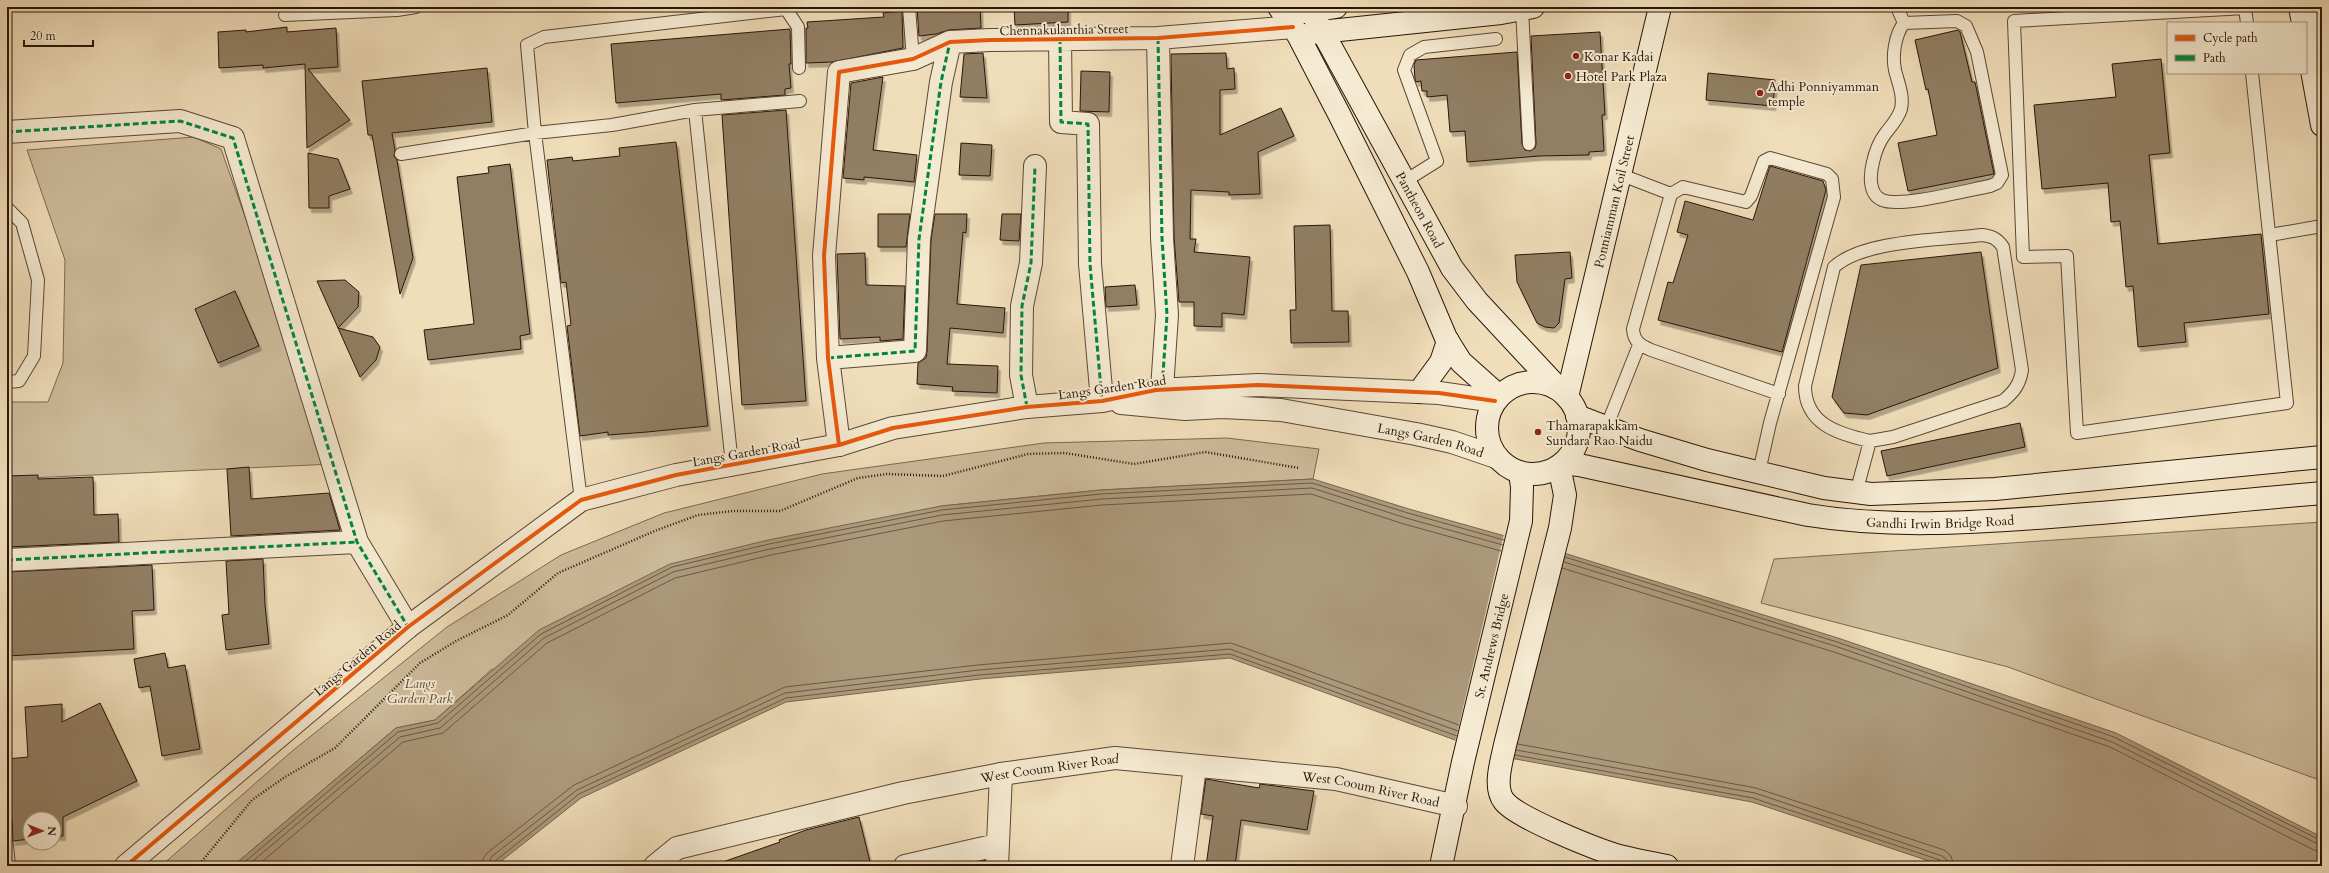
<svg xmlns="http://www.w3.org/2000/svg" width="2329" height="873" viewBox="0 0 2329 873" font-family="Cardo,serif">
<style>
.green{fill:#cebc9c;stroke:#7c6852}
.water{fill:#ad9a7d;stroke:#79654e}
.pier{fill:#f0deba}
.lines{fill:none;stroke-linecap:round;stroke-linejoin:round}
.shore{stroke:#6c5842;stroke-width:1}
.building{fill:#917e64;stroke:#2a1507;filter:url(#shadow)}
.service-casing{stroke:#5c4734;stroke-width:14}
.minor-casing{stroke:#5c4734;stroke-width:24}
.tertiary-casing{stroke:#5c4734;stroke-width:24}
.secondary-casing{stroke:#2a1507;stroke-width:24}
.path{stroke:#2a1507;stroke-width:2.5;stroke-dasharray:1 2;stroke-linecap:butt}
.service{stroke:#f5ead2;stroke-width:12}
.minor{stroke:#f5ead2;stroke-width:22}
.tertiary{stroke:#f5ead2;stroke-width:22}
.secondary{stroke:#f5ead2;stroke-width:22}
.quiet{stroke:#00873e;stroke-width:3;stroke-dasharray:6 3;stroke-linecap:butt}
.cycleway-casing{stroke:#f5ead2;stroke-width:6}
.cycleway{stroke:#e8590c;stroke-width:4}
.poi-dot{fill:#8f2418;stroke:#f5ead2;stroke-width:1.5}
.labels{text-anchor:middle;stroke-width:4;stroke-linejoin:round;paint-order:stroke}
.street-label{font-size:13px;fill:#2a1507;stroke:#f5ead2}
.poi-label{font-size:13px;fill:#2a1507;stroke:#f5ead2;text-anchor:start}
.park-label{font-size:13px;font-style:italic;fill:#5b4734;stroke:#f5ead2}
</style>
<defs>
<filter id="shadow"><feDropShadow dx="2.5" dy="4.5" stdDeviation="0" flood-color="#0004"/></filter>
</defs>
<rect width="100%" height="100%" fill="#f0deba"/>
<filter id="stains"><feTurbulence type="fractalNoise" baseFrequency=".005" numOctaves="4"/><feColorMatrix values="0 0 0 0 .2 0 0 0 0 .09 0 0 0 0 .02 0 0 0 .5 -.17"/></filter>
<radialGradient id="worn" r=".72"><stop offset=".6" stop-color="#630" stop-opacity="0"/><stop offset="1" stop-color="#630" stop-opacity=".3"/></radialGradient>
<path class="green" d="M 194,137 L 221,149 L 333,464 L 7,479 L 7,402 L 48,402 L 63,363 L 65,260 L 27,150 Z
M 1227,438 L 1319,449 L 1313,479 L 1101,490 L 941,506 L 491,670 L 435,720 L 396,728 L 233,866 L 161,866 L 291,752 L 447,627 L 561,555 L 664,513 L 822,474 L 1044,443 Z
M 2322,522 L 2322,781 L 2008,667 L 1761,603 L 1774,559 Z"/>
<path class="water" d="M 1313,479 L 1409,509 L 1551,549 L 1838,638 L 2116,733 L 2322,837 L 2322,866 L 1944,866 L 1752,802 L 1499,756 L 1230,658 L 980,679 L 786,702 L 581,798 L 495,866 L 233,866 L 396,728 L 435,720 L 539,630 L 670,564 L 768,540 L 941,506 L 1101,490 Z"/>
<path class="pier" d="M 1504,534 L 1548,546 L 1498,758 L 1455,742 Z"/>
<g class="lines">
<path class="shore" d="M 1565,557 L 1837,642 L 2114,737 L 2322,841
M 1564,562 L 1835,646 L 2112,742 L 2322,846
M 1562,568 L 1834,652 L 2110,747 L 2314,850 L 2322,852
M 1518,744 L 1756,788 L 1944,850 L 1951,856 L 1954,866
M 1516,750 L 1755,793 L 1942,856 L 1947,860 L 1948,866
M 1515,755 L 1753,798 L 1940,860 L 1943,866
M 240,866 L 398,732 L 438,723 L 541,634 L 672,567 L 769,544 L 942,510 L 1101,494 L 1312,483 L 1408,513 L 1504,540
M 247,866 L 400,737 L 440,728 L 544,638 L 673,572 L 770,549 L 942,515 L 1102,499 L 1312,488 L 1406,518 L 1503,545
M 257,866 L 403,742 L 443,733 L 547,643 L 675,578 L 771,555 L 943,521 L 1102,505 L 1311,494 L 1404,524 L 1501,551
M 482,866 L 483,859 L 487,853 L 574,785 L 785,687 L 978,665 L 1231,643 L 1459,725
M 488,866 L 491,857 L 577,790 L 785,693 L 979,670 L 1230,649 L 1458,731
M 493,866 L 495,861 L 579,794 L 786,698 L 979,675 L 1230,654 L 1457,736"/>
</g>
<path class="building" d="M 917,7 L 980,7 L 981,28 L 949,30 L 936,34 L 919,36 Z
M 1014,7 L 1068,7 L 1068,22 L 1015,25 Z
M 902,11 L 903,48 L 832,62 L 806,63 L 806,28 L 808,28 L 807,22 L 884,17 L 883,13 Z
M 287,27 L 287,32 L 336,28 L 338,67 L 308,69 L 350,120 L 307,148 L 305,64 L 263,68 L 263,65 L 219,68 L 218,32 L 246,30 L 246,32 Z
M 790,29 L 791,64 L 789,64 L 791,88 L 785,89 L 785,95 L 721,100 L 721,94 L 616,103 L 611,44 Z
M 1958,30 L 1960,32 L 1972,82 L 1975,82 L 1994,174 L 1908,191 L 1898,143 L 1937,135 L 1928,89 L 1926,90 L 1915,40 Z
M 1600,32 L 1605,115 L 1602,115 L 1604,151 L 1589,152 L 1589,155 L 1539,156 L 1467,162 L 1465,131 L 1450,132 L 1447,95 L 1427,97 L 1427,91 L 1422,91 L 1421,81 L 1416,82 L 1415,79 L 1414,65 L 1416,60 L 1517,52 L 1522,144 L 1525,150 L 1530,151 L 1535,148 L 1536,144 L 1531,36 Z
M 983,53 L 987,98 L 960,97 L 964,54 Z
M 1226,53 L 1227,69 L 1234,68 L 1235,89 L 1220,90 L 1220,135 L 1281,108 L 1294,136 L 1258,152 L 1260,194 L 1229,195 L 1229,192 L 1191,190 L 1190,239 L 1196,239 L 1194,252 L 1250,257 L 1244,315 L 1222,313 L 1222,327 L 1194,326 L 1194,302 L 1179,302 L 1174,237 L 1171,54 Z
M 2161,59 L 2170,153 L 2149,155 L 2158,244 L 2261,234 L 2269,314 L 2184,323 L 2186,342 L 2138,347 L 2133,286 L 2126,287 L 2120,221 L 2111,222 L 2108,183 L 2042,189 L 2034,105 L 2116,97 L 2112,64 Z
M 487,68 L 492,122 L 392,133 L 395,150 L 394,156 L 397,160 L 413,258 L 400,294 L 372,135 L 368,135 L 362,81 Z
M 1081,71 L 1110,72 L 1109,112 L 1080,111 Z
M 1708,73 L 1775,80 L 1773,106 L 1706,100 Z
M 883,77 L 873,150 L 917,155 L 914,182 L 864,177 L 864,180 L 843,178 L 851,83 Z
M 786,110 L 806,401 L 742,405 L 722,115 Z
M 676,142 L 708,426 L 647,432 L 608,435 L 608,432 L 580,436 L 567,326 L 571,325 L 566,282 L 561,283 L 547,160 L 572,157 L 573,161 L 620,156 L 619,148 Z
M 961,143 L 992,145 L 990,176 L 959,175 Z
M 308,153 L 338,159 L 350,189 L 329,196 L 329,208 L 309,208 Z
M 510,164 L 530,334 L 520,336 L 521,349 L 428,360 L 424,330 L 474,324 L 457,177 L 489,173 L 488,167 Z
M 1770,166 L 1823,181 L 1826,190 L 1782,352 L 1658,320 L 1668,282 L 1673,283 L 1688,235 L 1677,232 L 1685,201 L 1753,220 Z
M 878,214 L 910,214 L 906,247 L 878,247 Z
M 935,214 L 967,214 L 966,233 L 963,232 L 957,304 L 1005,308 L 1003,333 L 950,328 L 947,364 L 998,366 L 997,393 L 952,391 L 953,387 L 917,384 L 918,363 L 926,358 L 927,351 L 931,240 Z
M 1002,214 L 1021,214 L 1019,241 L 1000,240 Z
M 1330,225 L 1332,311 L 1348,311 L 1349,342 L 1291,343 L 1290,310 L 1296,310 L 1294,226 Z
M 1570,252 L 1572,278 L 1565,279 L 1559,323 L 1554,328 L 1545,327 L 1537,323 L 1517,282 L 1515,255 Z
M 1981,252 L 1998,368 L 1867,415 L 1844,413 L 1832,397 L 1861,265 Z
M 865,253 L 866,285 L 905,286 L 903,339 L 880,341 L 880,337 L 840,339 L 837,254 Z
M 345,280 L 359,292 L 358,307 L 338,328 L 373,337 L 380,347 L 376,360 L 360,377 L 317,281 Z
M 1135,285 L 1137,305 L 1106,307 L 1105,287 Z
M 235,291 L 259,346 L 218,363 L 195,309 Z
M 2020,423 L 2025,447 L 1887,476 L 1881,451 Z
M 249,467 L 251,499 L 329,493 L 340,530 L 231,536 L 227,469 Z
M 38,475 L 38,479 L 93,477 L 94,515 L 118,514 L 119,542 L 7,547 L 7,476 Z
M 263,559 L 265,605 L 269,644 L 226,650 L 222,615 L 229,614 L 226,561 Z
M 152,565 L 154,610 L 132,611 L 134,649 L 7,656 L 7,572 Z
M 165,653 L 168,668 L 185,665 L 200,749 L 162,756 L 150,686 L 139,688 L 134,659 Z
M 100,703 L 137,781 L 63,817 L 63,836 L 54,836 L 54,819 L 30,819 L 30,839 L 13,841 L 12,818 L 9,817 L 7,759 L 28,757 L 25,707 L 62,704 L 62,722 Z
M 1206,779 L 1259,788 L 1260,784 L 1314,791 L 1307,830 L 1241,820 L 1235,866 L 1206,866 L 1213,816 L 1201,814 Z
M 859,817 L 871,866 L 720,866 L 720,863 L 780,842 L 779,840 L 806,830 Z"/>
<g class="lines">
<defs>
<path id="service" d="M 909,7 L 913,59
M 1897,7 L 1904,23
M 1522,9 L 1529,144
M 285,15 L 397,10 L 416,7
M 1957,21 L 1966,26 L 1977,52 L 2002,175 L 1997,183 L 1990,186 C 1968,190 1901,208 1882,200 C 1868,194 1870,174 1873,162 C 1875,153 1879,142 1885,134 C 1891,126 1898,119 1901,109 C 1904,95 1898,83 1895,70 C 1892,55 1895,35 1904,23 Z
M 2247,23 L 2245,8 L 2014,21 L 2023,257 L 2067,256 L 2077,433 L 2287,403 L 2252,73
M 695,110 L 732,465
M 401,154 L 535,133 L 612,125 L 695,110 L 800,101
M 1619,174 L 1671,194
M 1405,181 L 1437,161 L 1404,70 L 1410,55 L 1424,47 L 1496,39
M 7,208 L 22,223 L 38,280 L 34,356 L 19,381 L 7,382
M 2270,235 L 2322,226
M 1606,428 L 1639,345
M 1759,472 L 1770,423 L 1834,197 L 1832,179 L 1827,174 L 1770,158 L 1764,161 L 1751,196 L 1746,202 L 1683,187 L 1671,194 L 1633,329 C 1634,342 1640,345 1651,350 L 1779,394
M 1856,493 L 1870,441 L 1893,437 L 2003,401 C 2014,392 2020,384 2022,370 L 2003,247 C 1997,238 1991,236 1982,235 C 1942,240 1863,240 1834,267 L 1805,386 C 1805,424 1838,434 1870,441
M 581,500 L 535,133 L 527,45 L 544,37 L 786,9 L 798,27 L 799,68
M 7,845 L 9,866"/>
<path id="minor" d="M 1060,38 L 1061,122 L 1088,124 L 1090,264 L 1102,401
M 1158,38 L 1162,238 L 1167,315 L 1162,389
M 7,132 L 180,121 L 233,138 L 357,542 L 408,627
M 828,358 L 915,351 L 919,239 L 941,82 L 950,42
M 1027,407 L 1021,375 L 1022,306 L 1031,263 L 1035,166
M 839,445 L 828,358 L 824,256 L 839,72 L 913,59 L 950,42 L 990,40 L 1158,38 L 1293,27
M 7,560 L 357,542
M 905,866 L 997,845
M 997,866 L 1001,774
M 1182,866 L 1195,767"/>
<g id="tertiary">
<path id="s1" d="M 1121,403 L 1185,409 L 1222,407 L 1281,410 L 1416,434 L 1452,442 L 1496,457"/>
<path d="M 126,866 L 408,627 L 581,500 L 676,475 L 839,445 L 893,428 L 1027,407 L 1102,401 L 1156,390 L 1258,385 L 1439,393 L 1495,401"/>
<path id="s2" d="M 655,866 L 677,848 L 903,793 L 1001,774 L 1115,758 L 1336,779 L 1456,806"/>
</g>
<g id="secondary">
<path d="M 1279,7 L 1298,35 L 1340,116 L 1418,272 L 1446,338 L 1461,362 L 1499,396"/>
<path id="s3" d="M 1309,7 L 1452,268 L 1477,301 L 1560,390"/>
<path d="M 2300,7 L 2303,23"/>
<path d="M 2317,7 L 2322,33"/>
<path d="M 1298,13 L 1336,7"/>
<path d="M 1311,33 L 1501,13 L 1533,7"/>
<path d="M 2306,38 L 2322,125"/>
<circle cx="1533" cy="428" r="46"/>
<path d="M 1419,392 L 1441,362 L 1448,341"/>
<path id="s4" d="M 1567,397 L 1660,7"/>
<path d="M 1577,416 L 1640,440 L 1707,460 L 1824,488 L 1871,494 L 1995,489 L 2322,457"/>
<path id="s5" d="M 1563,463 L 1579,465 L 1808,515 C 1888,528 1969,523 2050,517 C 2141,510 2231,501 2322,493"/>
<path d="M 1559,466 L 1565,495 L 1560,528 L 1505,745 C 1502,760 1493,787 1504,801 C 1517,818 1596,849 1619,856 C 1635,860 1651,863 1667,866"/>
<path id="s6" d="M 1441,866 L 1463,762 L 1521,521 L 1522,487 L 1520,473"/>
</g>
</defs>
<use href="#service" class="service-casing"/>
<use href="#minor" class="minor-casing"/>
<use href="#tertiary" class="tertiary-casing"/>
<use href="#secondary" class="secondary-casing"/>
<path class="path" d="M 198,866 L 252,800 L 285,777 L 335,748 L 420,663 L 456,641 L 508,615 L 558,573 L 657,530 L 698,515 L 733,511 L 780,511 L 858,478 L 887,474 L 943,476 L 1028,454 L 1065,453 L 1134,464 L 1205,452 L 1299,468"/>
<use href="#service" class="service"/>
<use href="#minor" class="minor"/>
<use href="#tertiary" class="tertiary"/>
<use href="#secondary" class="secondary"/>
<path class="quiet" d="M 1060,38 L 1061,122 L 1088,124 L 1090,264 L 1102,401
M 1158,38 L 1162,238 L 1167,315 L 1162,389
M 7,132 L 180,121 L 233,138 L 357,542 L 408,627
M 828,358 L 915,351 L 919,239 L 941,82 L 950,42
M 1027,407 L 1021,375 L 1022,306 L 1031,263 L 1035,166
M 7,560 L 357,542"/>
<defs>
<path id="cycleway" d="M 839,445 L 828,358 L 824,256 L 839,72 L 913,59 L 950,42 L 990,40 L 1158,38 L 1293,27
M 126,866 L 408,627 L 581,500 L 676,475 L 839,445 L 893,428 L 1027,407 L 1102,401 L 1156,390 L 1258,385 L 1439,393 L 1495,401"/>
</defs>
<use href="#cycleway" class="cycleway-casing"/>
<use href="#cycleway" class="cycleway"/>
</g>
<g class="poi-dot">
<circle cx="1576" cy="56" r="4"/>
<circle cx="1568" cy="76" r="4"/>
<circle cx="1760" cy="93" r="4"/>
<circle cx="1538" cy="432" r="4"/>
</g>
<g class="labels">
<g class="street-label">
<text transform="translate(1064 29) rotate(-1)" y="5">Chennakulanthia Street</text>
<text dy="5" stroke="none"><textPath href="#s4" startOffset="201">Ponniamman Koil Street</textPath></text>
<text dy="5" stroke="none"><textPath href="#s3" startOffset="231">Pantheon Road</textPath></text>
<text transform="translate(1112 387) rotate(-8)" y="5">Langs Garden Road</text>
<text dy="5" stroke="none"><textPath href="#s1" startOffset="313">Langs Garden Road</textPath></text>
<text transform="translate(746 452) rotate(-10)" y="5">Langs Garden Road</text>
<text dy="5" stroke="none"><textPath href="#s5" startOffset="383">Gandhi Irwin Bridge Road</textPath></text>
<text dy="5" stroke="none"><textPath href="#s6" startOffset="226">St. Andrews Bridge</textPath></text>
<text transform="translate(357 658) rotate(-40)" y="5">Langs Garden Road</text>
<text dy="5" stroke="none"><textPath href="#s2" startOffset="410">West Cooum River Road</textPath></text>
<text dy="5" stroke="none"><textPath href="#s2" startOffset="734">West Cooum River Road</textPath></text>
</g>
<g class="poi-label">
<text x="1584" y="61">Konar Kadai</text>
<text x="1576" y="81">Hotel Park Plaza</text>
<text x="1768" y="91">Adhi Ponniyamman<tspan x="1768" dy="15">temple</tspan></text>
<text x="1546" y="430">Thamarapakkam<tspan x="1546" dy="15">Sundara Rao Naidu</tspan></text>
</g>
<g class="park-label">
<text x="420" y="688">Langs<tspan x="420" dy="15">Garden Park</tspan></text>
</g>
</g>
<rect width="2329" height="873" fill="none" stroke="#f0deba" stroke-width="24"/>
<rect x="8" y="8" width="2313" height="857" fill="none" stroke="#2a1507" stroke-width="2"/>
<rect x="12" y="12" width="2305" height="849" fill="none" stroke="#2a1507"/>
<rect x="2167" y="22" width="140" height="52" fill="#f5ead2" stroke="#a49581"/>
<rect x="2175" y="35" width="20" height="6" fill="#e8590c" stroke="#a49581"/>
<text x="2203" y="42" font-size="12" fill="#2a1507">Cycle path</text>
<rect x="2175" y="55" width="20" height="6" fill="#00873e" stroke="#a49581"/>
<text x="2203" y="62" font-size="12" fill="#2a1507">Path</text>
<g transform="translate(42 831) rotate(91)"><circle r="19" fill="#f5ead2" stroke="#a49581"/>
<path d="M0-3L7 15L0 10L-7 15Z" fill="#8f2418"/>
<text y="-6" font-size="11" font-weight="bold" text-anchor="middle" fill="#2a1507">N</text>
</g>
<path d="M24 40v6h69v-6" fill="none" stroke="#2a1507" stroke-width="2"/>
<text x="30" y="40" font-size="12" fill="#2a1507" stroke="#f5ead2" stroke-width="3" paint-order="stroke">20 m</text>
<rect width="100%" height="100%" filter="url(#stains)"/>
<rect width="100%" height="100%" fill="url(#worn)"/>
</svg>
